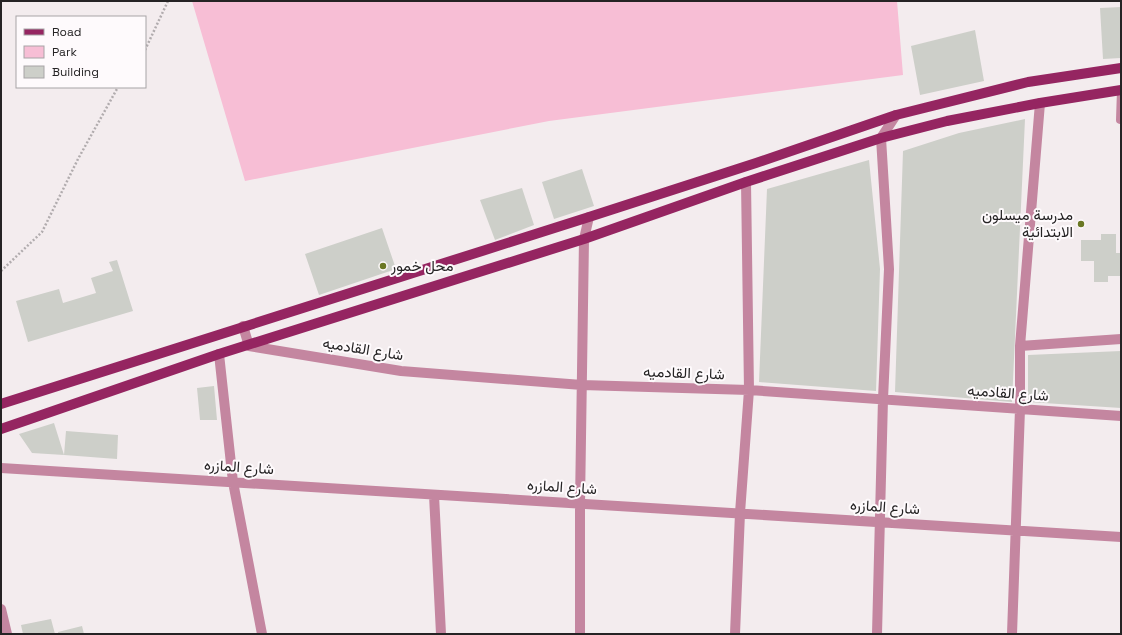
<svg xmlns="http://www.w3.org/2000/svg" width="1122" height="635" viewBox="0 0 1122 635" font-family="'Space Grotesk',Vazirmatn,sans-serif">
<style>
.green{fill:#f7bed5}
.building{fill:#cdcfc9}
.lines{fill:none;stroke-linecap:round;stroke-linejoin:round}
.path{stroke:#b1acae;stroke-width:2.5;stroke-dasharray:2 2;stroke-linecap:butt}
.service{stroke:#c486a0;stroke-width:8}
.minor{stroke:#c486a0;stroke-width:10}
.primary{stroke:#952561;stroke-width:10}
.poi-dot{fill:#6a7723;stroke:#fefafc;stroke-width:1.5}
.labels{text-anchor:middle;stroke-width:4;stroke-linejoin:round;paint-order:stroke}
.poi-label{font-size:15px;fill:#252324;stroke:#fefafc;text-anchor:end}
.street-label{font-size:15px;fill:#252324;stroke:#fefafc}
</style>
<rect width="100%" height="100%" fill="#f3ecee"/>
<path class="green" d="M 192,1 L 897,1 L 903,75 L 549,121 L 245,181 Z"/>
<path class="building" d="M 1121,7 L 1121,58 L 1103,59 L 1100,8 Z
M 975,30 L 984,81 L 920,95 L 911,46 Z
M 1025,119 L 1012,402 L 895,392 L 903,151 L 959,133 Z
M 869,160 L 880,269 L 876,391 L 759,382 L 767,189 Z
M 582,169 L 594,206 L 554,219 L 542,182 Z
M 522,188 L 534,225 L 495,240 L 480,200 Z
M 382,228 L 396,269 L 319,295 L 305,254 Z
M 1101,234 L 1116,234 L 1116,253 L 1121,253 L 1121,276 L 1108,276 L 1108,282 L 1094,282 L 1094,261 L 1081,261 L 1081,240 L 1101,240 Z
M 117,260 L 133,311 L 28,342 L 16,301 L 59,289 L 63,303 L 96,293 L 91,278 L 113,271 L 109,262 Z
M 1121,351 L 1121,408 L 1028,402 L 1028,355 Z
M 214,386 L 217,420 L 200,420 L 197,388 Z
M 54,423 L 64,455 L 32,453 L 19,434 Z
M 66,431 L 118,435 L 117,459 L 64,455 Z
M 51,619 L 55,634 L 23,634 L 21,625 Z
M 82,626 L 84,634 L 58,634 L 58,632 Z"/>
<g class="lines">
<path class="path" d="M 145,50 L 168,1
M 1,271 L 42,232 L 78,159 L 118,87"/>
<path class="service" d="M 1120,120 L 1121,90"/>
<path class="minor" d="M 243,326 L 249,346 L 401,371 L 582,385 L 749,390 L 1121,416
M 1020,346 L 1121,339
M 219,354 L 233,482 L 262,634
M 1,468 L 1121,537
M 434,495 L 441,634
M 1,609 L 7,634
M 580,634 L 580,504 L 584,239 L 589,217
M 735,634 L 740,513 L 749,390 L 746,182
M 877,634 L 883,399 L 889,269 L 881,138 L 896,115
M 1012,634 L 1020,409 L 1020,346 L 1040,103"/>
<path class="primary" d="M 1,404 L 589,217 L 756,163 L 896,115 L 1028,82 L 1121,68
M 1,429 L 219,354 L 584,239 L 746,182 L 881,138 L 947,121 L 1040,103 L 1121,90"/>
</g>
<g class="poi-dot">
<circle cx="1081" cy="224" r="4"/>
<circle cx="383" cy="266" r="4"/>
</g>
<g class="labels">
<g class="poi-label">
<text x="1073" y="220">مدرسة ميسلون<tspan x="1073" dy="17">الابتدائية</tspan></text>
<text x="391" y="271" text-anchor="start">محل خمور</text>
</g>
<g class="street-label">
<text transform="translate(363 349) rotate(9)" y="5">شارع القادميه</text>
<text transform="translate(684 373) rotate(2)" y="5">شارع القادميه</text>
<text transform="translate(1008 393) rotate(4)" y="5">شارع القادميه</text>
<text transform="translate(239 467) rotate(4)" y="5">شارع المازره</text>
<text transform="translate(562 487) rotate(4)" y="5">شارع المازره</text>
<text transform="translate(885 507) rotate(4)" y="5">شارع المازره</text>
</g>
</g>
<rect width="1122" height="635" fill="none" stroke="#252324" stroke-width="4"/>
<rect x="16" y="16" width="130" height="72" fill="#fefafc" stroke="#a7a4a6"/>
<rect x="24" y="29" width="20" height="6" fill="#952561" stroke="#a7a4a6"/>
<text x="52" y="36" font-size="12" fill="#252324">Road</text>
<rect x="24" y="46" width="20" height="12" fill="#f7bed5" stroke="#a7a4a6"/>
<text x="52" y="56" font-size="12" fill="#252324">Park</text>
<rect x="24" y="66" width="20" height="12" fill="#cdcfc9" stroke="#a7a4a6"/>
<text x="52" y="76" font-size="12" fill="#252324">Building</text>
</svg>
